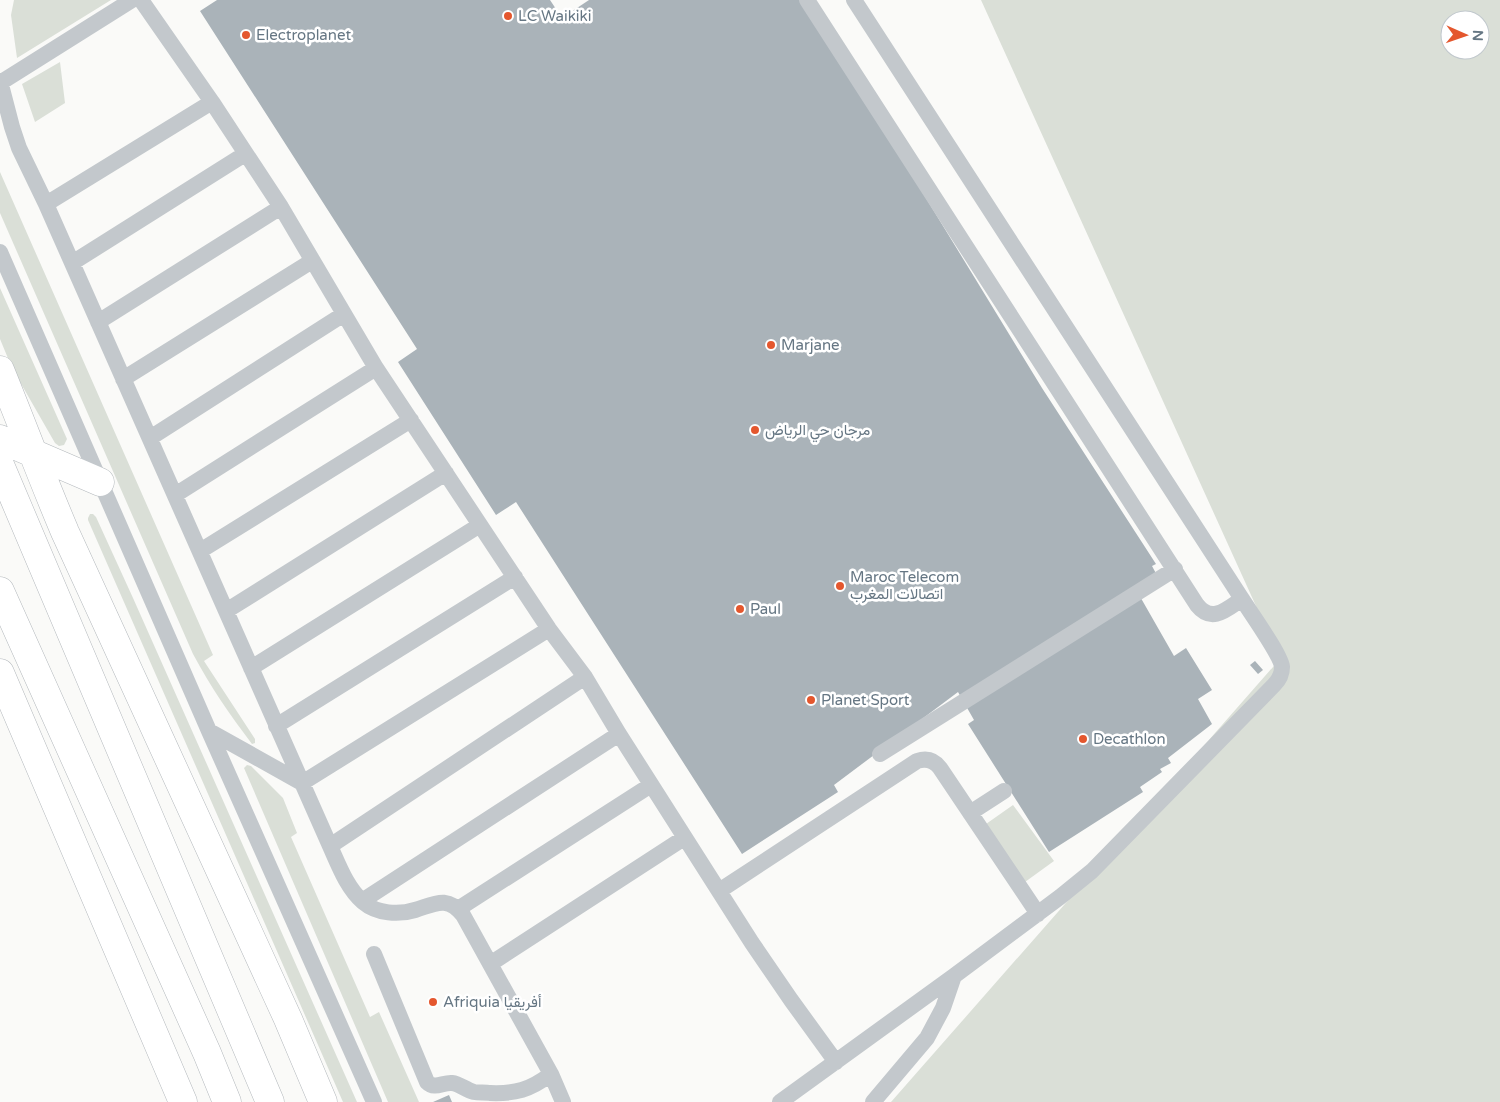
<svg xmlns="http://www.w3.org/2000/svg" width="1500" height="1102" viewBox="0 0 1500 1102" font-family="'Varela Round',Vazirmatn,sans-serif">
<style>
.green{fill:#dadfd7;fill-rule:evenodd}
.building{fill:#aab3b9}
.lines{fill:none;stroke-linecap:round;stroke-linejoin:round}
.trunk-casing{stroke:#b4b9bd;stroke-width:29}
.service{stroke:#c3c8cc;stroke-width:16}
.trunk{stroke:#fff;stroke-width:28}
.poi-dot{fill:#e4572e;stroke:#fff;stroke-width:2}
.labels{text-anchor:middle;stroke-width:5;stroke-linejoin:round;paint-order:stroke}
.poi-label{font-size:15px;fill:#657683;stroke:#fff;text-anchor:start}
</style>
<rect width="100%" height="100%" fill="#fafaf8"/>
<path class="green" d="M 14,0 L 111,0 L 17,58 L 11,15 Z
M 981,0 L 1500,0 L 1500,1102 L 891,1102 L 1280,659 ZM 1450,20 L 1480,20 L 1480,50 L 1450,50 Z
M 60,62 L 65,103 L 35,122 L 22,84 Z
M 0,172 L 213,655 L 204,661 L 255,739 L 255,743 L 252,744 C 230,715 210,686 193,654 L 0,213 Z
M 0,288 L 67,439 L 64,445 L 59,446 L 55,443 L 12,368 L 0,339 Z
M 90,514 L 93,514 L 96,517 L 133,598 L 357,1102 L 343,1102 L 88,520 L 88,518 Z
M 247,765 L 251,766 L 283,798 L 297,833 L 291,837 L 370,1017 L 379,1012 L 419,1102 L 388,1102 L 244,768 Z
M 1013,805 L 1054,861 L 1025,882 L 986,824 Z"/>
<path class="building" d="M 217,0 L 550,0 L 562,18 L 589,0 L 805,0 L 1042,388 L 1156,564 L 1152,566 L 1159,579 L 1138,593 L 1174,656 L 1186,648 L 1212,690 L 1198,699 L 1212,724 L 1168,758 L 1171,763 L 1160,769 L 1162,772 L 1140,787 L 1143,792 L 1049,852 L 968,724 L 974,720 L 958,692 L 834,785 L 838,792 L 742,854 L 516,502 L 496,515 L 398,362 L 417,349 L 200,11 Z
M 1255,661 L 1263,670 L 1258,674 L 1250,665 Z
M 449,1095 L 452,1102 L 433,1102 Z"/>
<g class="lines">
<defs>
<path id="trunk" d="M 0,370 C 22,424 42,478 65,532 L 288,1019 L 323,1102
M 0,439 L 100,482
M 0,465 L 270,1102
M 0,591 L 207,1053 L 227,1102
M 0,673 L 183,1102"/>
</defs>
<use href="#trunk" class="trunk-casing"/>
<path class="service" d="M 141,0 L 212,102 L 281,207 L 376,368 L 549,629 L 585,677 L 619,734 L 752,943 L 791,1000 L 836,1062
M 807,0 L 1197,605 C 1212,624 1227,609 1242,599
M 0,81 L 12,127 L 19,148 L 46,204 L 330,846 C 339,866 347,888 363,902 C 377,914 399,915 415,910 C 435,904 447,895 463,915 L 551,1074 L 563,1102
M 0,83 L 132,0
M 46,204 L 212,102
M 0,252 L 209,731 L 374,1102
M 72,263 L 245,154
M 98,322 L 281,207
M 123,379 L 312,261
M 150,438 L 344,314
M 175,495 L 376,368
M 200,551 L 411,420
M 226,611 L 446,473
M 251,668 L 480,525
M 276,726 L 515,577
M 209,731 L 302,783 L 549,629
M 880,754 L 1175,569
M 970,813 L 1004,791
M 330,846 L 585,677
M 719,891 L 917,761 C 926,758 934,760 940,768 L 1038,914
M 362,901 L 619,734
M 458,909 L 651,785
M 374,954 L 427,1082 C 435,1090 443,1082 452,1083 C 460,1084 466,1090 474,1092 C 479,1093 485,1092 490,1093 C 515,1094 530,1090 551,1074
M 490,964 L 684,838
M 780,1102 L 954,976 L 1060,897 L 1092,871 L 1274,685 C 1279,680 1282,675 1282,667 C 1281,655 1250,612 1242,599 L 854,0
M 873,1102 L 927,1038 L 943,1008 L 954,976"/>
<use href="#trunk" class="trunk"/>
</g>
<g class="poi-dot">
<circle cx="508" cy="16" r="5"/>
<circle cx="246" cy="35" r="5"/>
<circle cx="771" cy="345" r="5"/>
<circle cx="755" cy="430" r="5"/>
<circle cx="840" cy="586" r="5"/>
<circle cx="740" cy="609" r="5"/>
<circle cx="811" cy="700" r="5"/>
<circle cx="1083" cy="739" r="5"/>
<circle cx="433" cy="1002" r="5"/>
</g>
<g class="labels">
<g class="poi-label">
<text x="518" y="21">LC Waikiki</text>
<text x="256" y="40">Electroplanet</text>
<text x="781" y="350">Marjane</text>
<text x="765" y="435">مرجان حي الرياض</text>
<text x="850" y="582">Maroc Telecom<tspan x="850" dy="17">اتصالات المغرب</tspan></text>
<text x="750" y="614">Paul</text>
<text x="821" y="705">Planet Sport</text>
<text x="1093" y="744">Decathlon</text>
<text x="443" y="1007">Afriquia أفريقيا</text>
</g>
</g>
<g transform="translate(1465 35) rotate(92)"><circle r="24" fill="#ffffff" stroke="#c1c8cd"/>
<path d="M0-4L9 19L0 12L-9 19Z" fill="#e4572e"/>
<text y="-8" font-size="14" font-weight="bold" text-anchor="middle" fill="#657683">N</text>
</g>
</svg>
